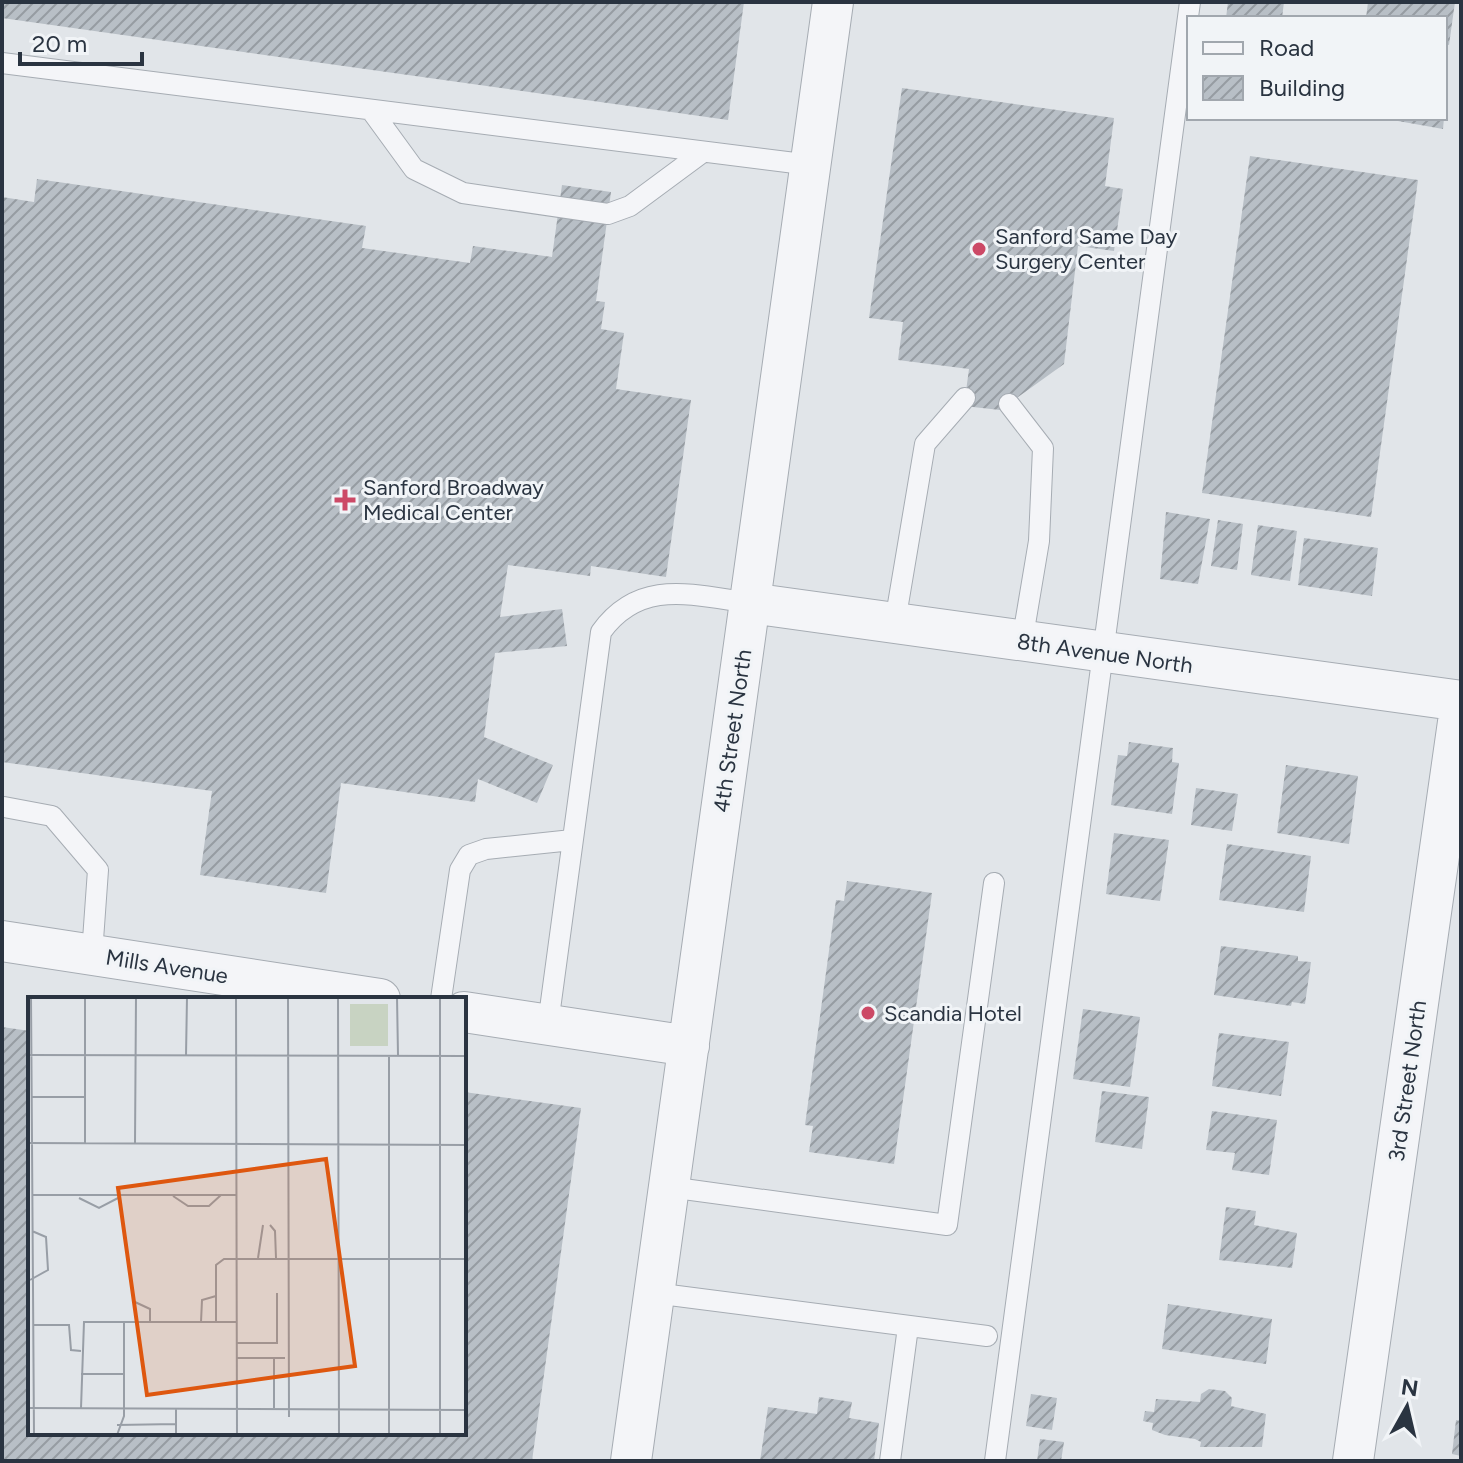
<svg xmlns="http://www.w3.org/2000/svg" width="1463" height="1463" viewBox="0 0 1463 1463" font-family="Figtree,sans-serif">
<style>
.building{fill:url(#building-hatch)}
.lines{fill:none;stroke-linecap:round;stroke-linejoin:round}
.lane-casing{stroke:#a6acb3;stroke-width:22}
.street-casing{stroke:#a6acb3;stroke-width:42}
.lane{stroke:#f4f5f8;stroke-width:20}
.street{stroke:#f4f5f8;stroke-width:40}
.poi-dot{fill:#cc4966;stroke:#f1f4f7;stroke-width:3}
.labels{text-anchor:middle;stroke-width:6;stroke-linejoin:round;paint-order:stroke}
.poi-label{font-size:22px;fill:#2a3441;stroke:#f1f4f7;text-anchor:start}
.street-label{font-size:22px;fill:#2a3441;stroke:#f1f4f7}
.inset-road{fill:none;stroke:#989ea6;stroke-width:2}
.view{fill:#de570f;fill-opacity:0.15;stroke:#de570f;stroke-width:4}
.inset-edge{fill:none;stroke:#2a3441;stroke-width:4}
</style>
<defs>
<pattern id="building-hatch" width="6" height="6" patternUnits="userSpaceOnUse" patternTransform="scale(2)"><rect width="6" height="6" fill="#b8bfc6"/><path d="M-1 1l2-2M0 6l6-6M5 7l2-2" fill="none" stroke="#969ca2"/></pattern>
</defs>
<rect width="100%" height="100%" fill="#e1e5e9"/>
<path class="building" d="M 2,2 L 744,2 L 728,120 L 2,18 Z
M 1228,2 L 1284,2 L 1282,18 L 1226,18 Z
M 1368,2 L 1455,2 L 1449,45 L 1445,44 L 1445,18 L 1366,18 Z
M 902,88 L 1114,118 L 1105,186 L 1123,189 L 1114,251 L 1078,246 L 1064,364 L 1000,410 L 964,406 L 969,369 L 898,360 L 903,322 L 869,318 Z
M 1381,118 L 1444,118 L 1443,129 Z
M 1250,156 L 1418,180 L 1371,517 L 1202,493 Z
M 37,179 L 366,226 L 362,248 L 470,263 L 473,246 L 552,257 L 562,185 L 611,192 L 596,301 L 605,302 L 601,329 L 624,333 L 616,389 L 691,400 L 666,577 L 591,566 L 590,576 L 508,565 L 500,617 L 562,609 L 567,646 L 495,653 L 484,737 L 553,765 L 537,803 L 478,779 L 475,802 L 341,783 L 326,893 L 200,875 L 212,791 L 2,762 L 2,197 L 34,202 Z
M 1166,512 L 1210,519 L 1198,584 L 1160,579 Z
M 1218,520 L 1243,524 L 1237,570 L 1211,566 Z
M 1258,525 L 1297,531 L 1290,581 L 1251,575 Z
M 1304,538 L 1378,548 L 1372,596 L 1298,585 Z
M 1129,742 L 1173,748 L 1172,762 L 1179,763 L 1172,814 L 1111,805 L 1118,755 L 1127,756 Z
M 1286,765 L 1358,776 L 1349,844 L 1277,833 Z
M 1196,788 L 1238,794 L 1232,831 L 1191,825 Z
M 1114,833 L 1169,840 L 1160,901 L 1106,894 Z
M 1227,844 L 1311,856 L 1304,912 L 1219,900 Z
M 847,881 L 932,893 L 894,1164 L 809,1152 L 813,1126 L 805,1125 L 836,900 L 844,901 Z
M 1221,946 L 1298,956 L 1298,961 L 1311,962 L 1305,1004 L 1292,1002 L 1291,1006 L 1214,995 Z
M 1083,1009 L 1140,1017 L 1130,1087 L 1073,1079 Z
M 2,1027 L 30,1031 L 30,1433 L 464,1433 L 464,1092 L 581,1108 L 532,1461 L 2,1459 Z
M 1219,1033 L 1289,1042 L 1281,1096 L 1212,1086 Z
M 1102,1091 L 1149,1097 L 1142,1149 L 1095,1142 Z
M 1212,1111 L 1277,1120 L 1269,1175 L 1232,1170 L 1235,1153 L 1206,1150 Z
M 1226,1207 L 1256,1211 L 1254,1225 L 1297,1233 L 1292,1268 L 1219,1260 Z
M 1168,1304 L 1272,1319 L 1266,1364 L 1162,1349 Z
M 1209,1389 L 1225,1391 L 1232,1398 L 1231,1406 L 1266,1414 L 1262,1447 L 1200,1447 L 1201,1442 L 1195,1439 L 1165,1435 L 1152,1430 L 1153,1423 L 1143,1421 L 1145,1411 L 1154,1412 L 1156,1399 L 1200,1402 L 1201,1394 Z
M 1031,1394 L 1057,1398 L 1052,1430 L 1026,1426 Z
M 819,1397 L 852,1402 L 849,1418 L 879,1423 L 874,1461 L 760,1461 L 768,1407 L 817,1414 Z
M 1456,1420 L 1461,1421 L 1461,1456 L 1452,1454 Z
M 1040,1439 L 1064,1442 L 1061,1461 L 1037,1461 Z"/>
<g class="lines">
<defs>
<path id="lane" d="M 2,63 L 811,165
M 371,110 L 414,169 L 463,193 L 608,214 L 630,206 L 703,152
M 1009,404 L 1043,448 L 1039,541 L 1022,642
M 895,622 L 925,444 L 965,398
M 4,807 L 52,816 L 98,870 L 92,954
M 441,999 L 460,870 L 469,855 L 486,849 L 572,840
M 548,1024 L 601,632 C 640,578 692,595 750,603
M 669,1187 L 947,1225 L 994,883
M 654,1293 L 987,1336
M 890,1461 L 908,1327
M 995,1461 L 1190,2"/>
<path id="street" d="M 750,603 L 1461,701
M 2,941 L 380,999
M 464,1012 L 689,1046
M 631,1461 L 833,2
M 1353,1461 L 1461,701"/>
</defs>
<use href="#lane" class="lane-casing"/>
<use href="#street" class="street-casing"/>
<use href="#lane" class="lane"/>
<use href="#street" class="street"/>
</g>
<g class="poi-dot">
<circle cx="979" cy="249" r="8"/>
<path d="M341 488h8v8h8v8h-8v8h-8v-8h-8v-8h8z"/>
<circle cx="868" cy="1013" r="8"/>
</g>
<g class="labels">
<g class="poi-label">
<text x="995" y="244">Sanford Same Day<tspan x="995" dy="25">Surgery Center</tspan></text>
<text x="363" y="495">Sanford Broadway<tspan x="363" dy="25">Medical Center</tspan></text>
<text x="884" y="1021">Scandia Hotel</text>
</g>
<g class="street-label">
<text transform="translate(1105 653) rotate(8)" y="8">8th Avenue North</text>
<text transform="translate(732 731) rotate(-82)" y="8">4th Street North</text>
<text transform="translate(167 966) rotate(9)" y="8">Mills Avenue</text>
<text transform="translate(1407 1081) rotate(-82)" y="8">3rd Street North</text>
</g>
</g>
<g transform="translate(28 997)">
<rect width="438" height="438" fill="#e1e5e9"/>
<path d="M 322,7 L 360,7 L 360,49 L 322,49 Z" fill="#c8d3c2"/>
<path class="inset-road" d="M 3,0 L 6,438M 57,0 L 57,146M 208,0 L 209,438M 260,0 L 261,420M 310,0 L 311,438M 369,0 L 370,58M 412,0 L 412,438M 0,58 L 438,59M 158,59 L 159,0M 361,59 L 361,438M 3,100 L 57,100M 0,146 L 438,148M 107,147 L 108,0M 4,198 L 209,198M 145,199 L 160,209 L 181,209 L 193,198M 51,201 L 71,211 L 92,200M 242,228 L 247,234 L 248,261M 230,261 L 235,228M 2,283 L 20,273 L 18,240 L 4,234M 107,305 L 122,312 L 122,324M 173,325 L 174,303 L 188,299M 188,325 L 188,268 L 196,262 L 438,262M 5,328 L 41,328 L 43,353 L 53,354M 209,346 L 249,346 L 249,296M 209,361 L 257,361M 246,361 L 246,411M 53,377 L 97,377M 0,411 L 438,413M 53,411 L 56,325 L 209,325M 148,411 L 148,438M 89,428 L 148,427M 89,438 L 96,419 L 96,325"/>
<path class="view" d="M 298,162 L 327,369 L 119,398 L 90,191 Z"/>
<rect width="438" height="438" class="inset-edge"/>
</g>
<rect width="1463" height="1463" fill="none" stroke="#2a3441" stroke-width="8"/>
<rect x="1187" y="16" width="260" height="104" fill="#f1f4f7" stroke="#a1a7ae" stroke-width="2"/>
<rect x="1203" y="42" width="40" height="12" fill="#f4f5f8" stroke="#a1a7ae" stroke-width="2"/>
<text x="1259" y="56" font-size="24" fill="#2a3441">Road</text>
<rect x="1203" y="76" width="40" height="24" fill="url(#building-hatch)" stroke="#a1a7ae" stroke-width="2"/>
<text x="1259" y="96" font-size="24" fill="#2a3441">Building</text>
<g transform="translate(1407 1407) rotate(8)" stroke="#f1f4f7" stroke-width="6" paint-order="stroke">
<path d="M0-6L14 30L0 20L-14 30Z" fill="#2a3441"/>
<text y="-12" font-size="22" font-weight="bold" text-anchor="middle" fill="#2a3441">N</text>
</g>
<path d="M20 52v12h122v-12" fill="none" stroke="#2a3441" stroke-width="4"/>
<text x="32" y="52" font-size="24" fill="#2a3441" stroke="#f1f4f7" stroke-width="6" paint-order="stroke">20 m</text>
</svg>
